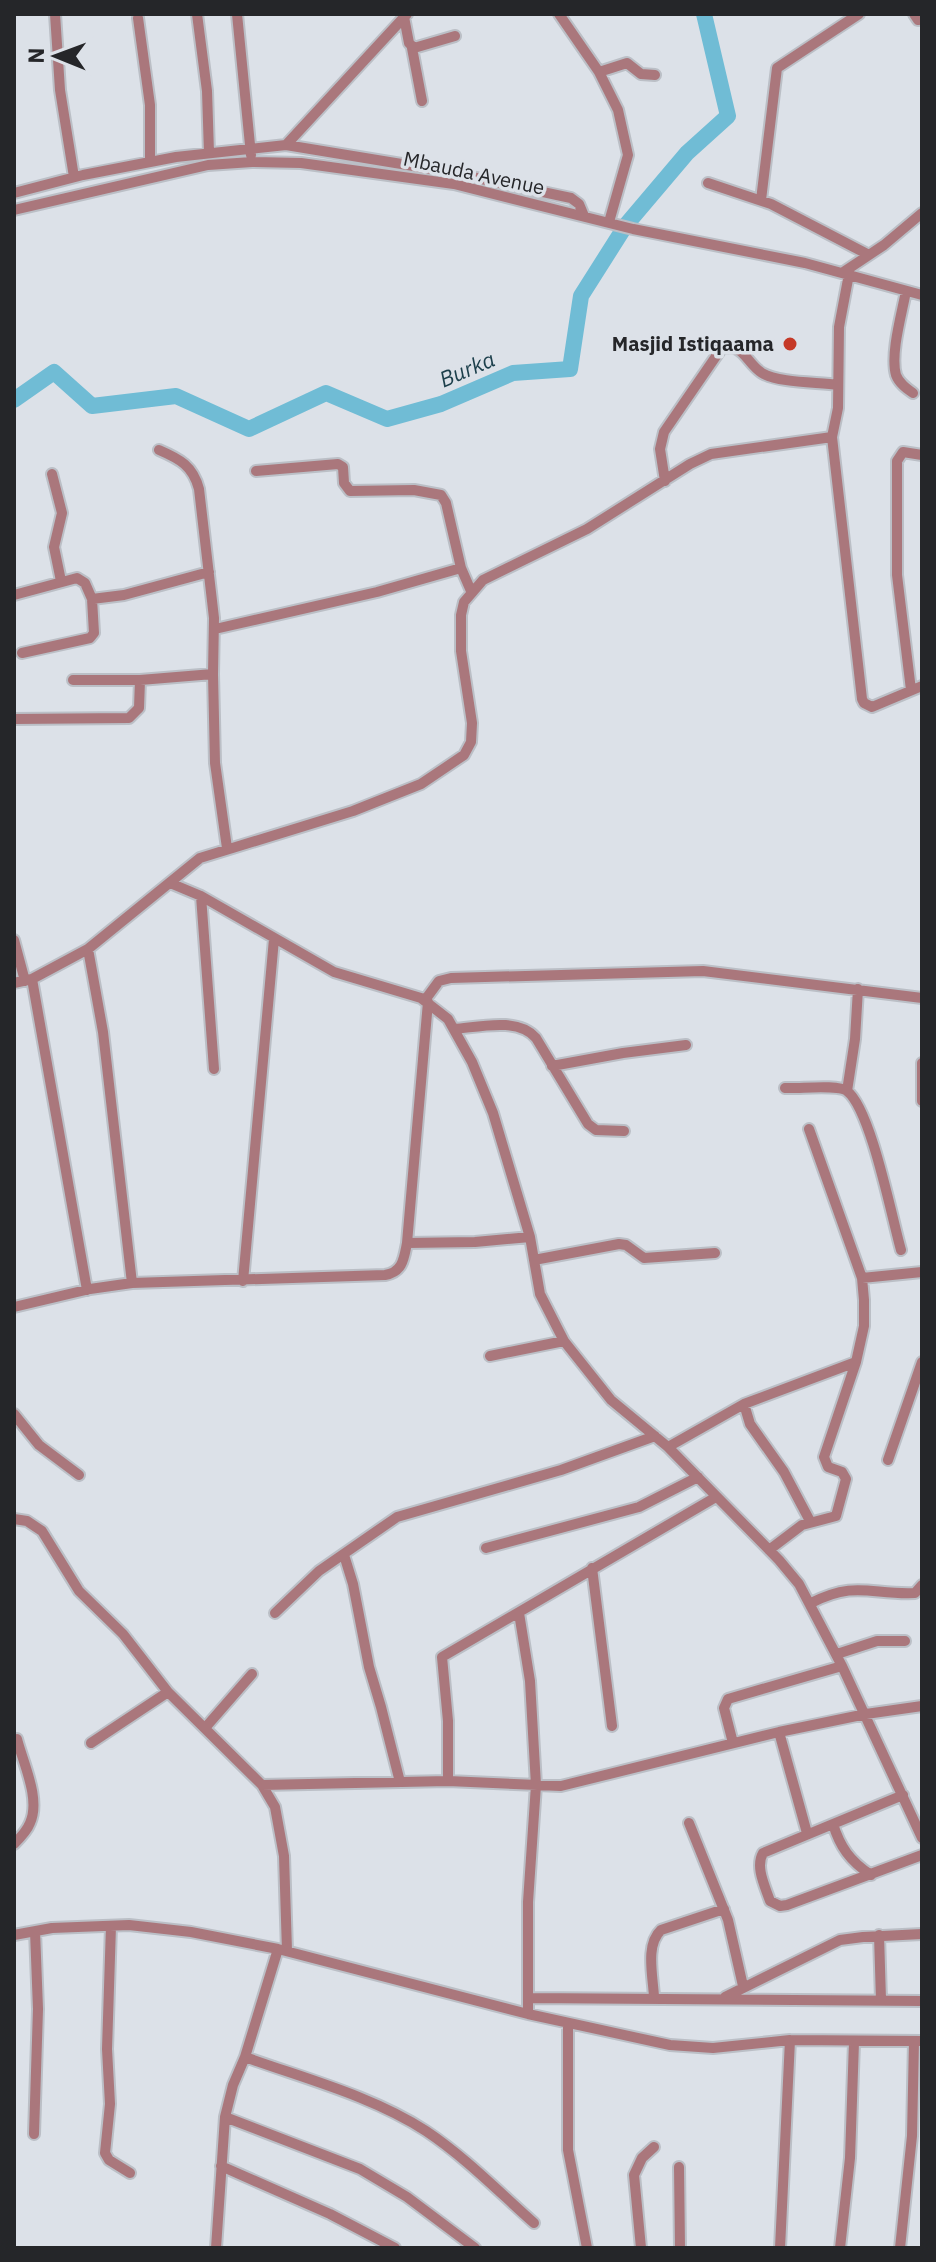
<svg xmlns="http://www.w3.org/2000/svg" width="936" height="2262" viewBox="0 0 936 2262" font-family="'IBM Plex Sans',sans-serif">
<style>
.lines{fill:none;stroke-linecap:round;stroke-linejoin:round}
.river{stroke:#70bcd5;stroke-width:16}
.minor-casing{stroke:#bbbfc6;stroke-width:14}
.minor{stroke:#aa777c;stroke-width:10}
.poi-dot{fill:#c53927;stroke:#dce1e8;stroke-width:3}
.labels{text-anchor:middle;stroke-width:7;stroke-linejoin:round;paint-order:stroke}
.street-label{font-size:20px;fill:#252629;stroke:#dce1e8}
.poi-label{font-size:20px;font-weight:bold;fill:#252629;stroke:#dce1e8;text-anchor:end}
.water-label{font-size:22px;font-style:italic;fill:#1c3f4b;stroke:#dce1e8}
</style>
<rect width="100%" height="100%" fill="#dce1e8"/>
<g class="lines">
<path class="river" d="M 14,400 L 54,372 L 92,406 L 176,396 L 249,429 L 326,393 L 387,419 L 441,404 L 513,373 L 570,369 L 581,296 L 626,225 L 687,153 L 728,116 L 704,14"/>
<defs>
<path id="minor" d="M 55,14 L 60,90 L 74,177
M 197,14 L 207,91 L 209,153
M 237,14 L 251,155
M 559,14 L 599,72 L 618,110 L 628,155 L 609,222
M 914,14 L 918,20
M 404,17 L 409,43 L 414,48 L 455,36
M 138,18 L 150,105 L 150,162
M 412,48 L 422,101
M 599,72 L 627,63 L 641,74 L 655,75
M 286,145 L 407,14
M 708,183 L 771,204 L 869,255
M 14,193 L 83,175 L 176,157 L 286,145 L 444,171 L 571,198 L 579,204 L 584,216
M 761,200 L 777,68 L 859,14
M 14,210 L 208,165 L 252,162 L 301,163 L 454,184 L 633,229 L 805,263 L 922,295
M 842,273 L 884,245 L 922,213
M 906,291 C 902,313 890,354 896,375 C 899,383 906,388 913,393
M 832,437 L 862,699 L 864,703 L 872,707 L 922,686
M 256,471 L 338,464 L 343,467 L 344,483 L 350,491 L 414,490 L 441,495 L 446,503 L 461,568 L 471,591
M 52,474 L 62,513 L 54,547 L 61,581
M 665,481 L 660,449 L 664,432 L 721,349 C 743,341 746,363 762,373 C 779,383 818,382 838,385
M 14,595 L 77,578 L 85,583 L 92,599 L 124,595 L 209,572
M 215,629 L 377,592 L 461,568
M 22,653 L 90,638 L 94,633 L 92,599
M 213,674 L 215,763 L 227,848
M 73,680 L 140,680
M 911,690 L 897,575 L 897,461 L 903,452 L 922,455
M 14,719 L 129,718 L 139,708 L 140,680 L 213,674 L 214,618 L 199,489 C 193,466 180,459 159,450
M 170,883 L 201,896 L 334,972 L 421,998 L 448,1019 L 472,1062 L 493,1113 L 530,1237 L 540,1294 L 564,1341 L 611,1400 L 668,1447 L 779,1560 L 799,1584 L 842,1666 L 922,1838
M 201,896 L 214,1069
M 14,940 L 25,981
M 88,949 L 103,1032 L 132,1283
M 32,979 L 87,1290
M 14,983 L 32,979 L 88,949 L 200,858 L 353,811 L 421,784 L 464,755 L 471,742 L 472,723 L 461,651 L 461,615 L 464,602 L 483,580 L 587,529 L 690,464 L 711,454 L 832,437 L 838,408 L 839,327 L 849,274
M 425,1000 L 439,981 L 451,978 L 703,971 L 922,998
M 455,1029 C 479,1027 518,1017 536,1038 L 588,1124 L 596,1130 L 624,1131
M 922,1063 L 922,1101
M 552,1066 L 623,1053 L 686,1045
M 785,1088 C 799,1089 837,1084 847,1091 C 871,1109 892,1219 901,1250
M 847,1091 L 855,1039 L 858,989
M 407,1243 L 475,1242 L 530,1237
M 534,1260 L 619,1244 L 626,1245 L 644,1258 L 715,1253
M 862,1278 L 922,1272
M 243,1281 L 274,939
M 14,1307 L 90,1289 L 132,1283 L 385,1275 C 403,1272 404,1258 407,1243 L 428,1002
M 490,1356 L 564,1341
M 744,1404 L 750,1424 L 784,1472 L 810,1521
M 14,1414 L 39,1445 L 79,1475
M 668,1447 L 744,1404 L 856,1362
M 888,1460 L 922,1362
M 14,1519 L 27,1521 L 42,1531 L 79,1591 L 123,1634 L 168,1692 L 262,1785 L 275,1807 L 284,1856 L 287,1951
M 486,1548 L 639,1507 L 698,1477
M 769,1550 L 802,1525 L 836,1516 L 846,1479 L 842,1472 L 828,1467 L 824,1457 L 856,1362 L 864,1326 L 864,1300 L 862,1278 L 809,1129
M 344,1555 L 353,1584 L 369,1667 L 381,1707 L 400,1782
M 592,1568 L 612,1726
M 811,1603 C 856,1580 871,1595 915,1593 L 922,1585
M 275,1613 L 319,1571 L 397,1517 L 561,1470 L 655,1436
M 519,1613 L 530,1681 L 536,1785 L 528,1902 L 528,2014
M 837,1654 L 877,1641 L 905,1641
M 205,1728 L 252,1674
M 779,1732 L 807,1833
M 91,1743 L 168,1692
M 733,1743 L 724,1708 L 728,1699 L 842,1666
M 448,1781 L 448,1721 L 442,1657 L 716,1497
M 262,1785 L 448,1781 L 561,1786 L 779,1732 L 866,1714 L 922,1706
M 903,1795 L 763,1853 C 755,1867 765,1886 770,1901 L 780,1906 L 787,1905 L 922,1855
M 689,1823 L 728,1920 L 743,1986
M 833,1824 C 840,1847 850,1861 871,1875
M 14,1844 C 20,1838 27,1831 30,1823 C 41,1799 23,1763 17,1739
M 111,1926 L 107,2049 L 110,2104 L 105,2153 L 109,2160 L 130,2173
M 14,1935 L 52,1928 L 129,1925 L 191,1932 L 278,1949 L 528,2014 L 670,2045 L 713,2048 L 790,2040 L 922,2041
M 879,1935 L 881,2000
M 654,1997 C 653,1976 645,1945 661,1930 L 724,1909
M 725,1997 L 840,1940 L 863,1937 L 922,1934
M 528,1998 L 922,2001
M 568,2023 L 568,2150 L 587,2248
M 245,2057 C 306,2079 372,2096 426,2131 C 465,2157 499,2192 534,2223
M 225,2117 L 360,2169 L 407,2197 L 475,2248
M 34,2134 L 38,2009 L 35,1931
M 221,2166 L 330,2214 L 395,2248
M 679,2167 L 680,2248
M 216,2248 L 225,2117 L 233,2085 L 245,2057 L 278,1949
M 641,2248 L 634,2175 L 642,2158 L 654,2147
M 780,2248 L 790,2040
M 840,2248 L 850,2158 L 854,2042
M 900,2248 L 912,2136 L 914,2041"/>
</defs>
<use href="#minor" class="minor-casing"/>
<use href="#minor" class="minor"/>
</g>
<circle class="poi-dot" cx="790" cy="344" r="8"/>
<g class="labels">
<g class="street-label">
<text transform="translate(474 173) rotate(12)" y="7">Mbauda Avenue</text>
</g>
<g class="poi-label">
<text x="774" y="351">Masjid Istiqaama</text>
</g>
<g class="water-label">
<text transform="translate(467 369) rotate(-23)" y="8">Burka</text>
</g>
</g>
<rect width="936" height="2262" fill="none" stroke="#252629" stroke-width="32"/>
<g transform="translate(56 56) rotate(271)" stroke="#dce1e8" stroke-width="6" paint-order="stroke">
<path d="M0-6L14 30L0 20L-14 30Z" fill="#252629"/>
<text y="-12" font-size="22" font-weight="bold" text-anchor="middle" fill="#252629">N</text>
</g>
</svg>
